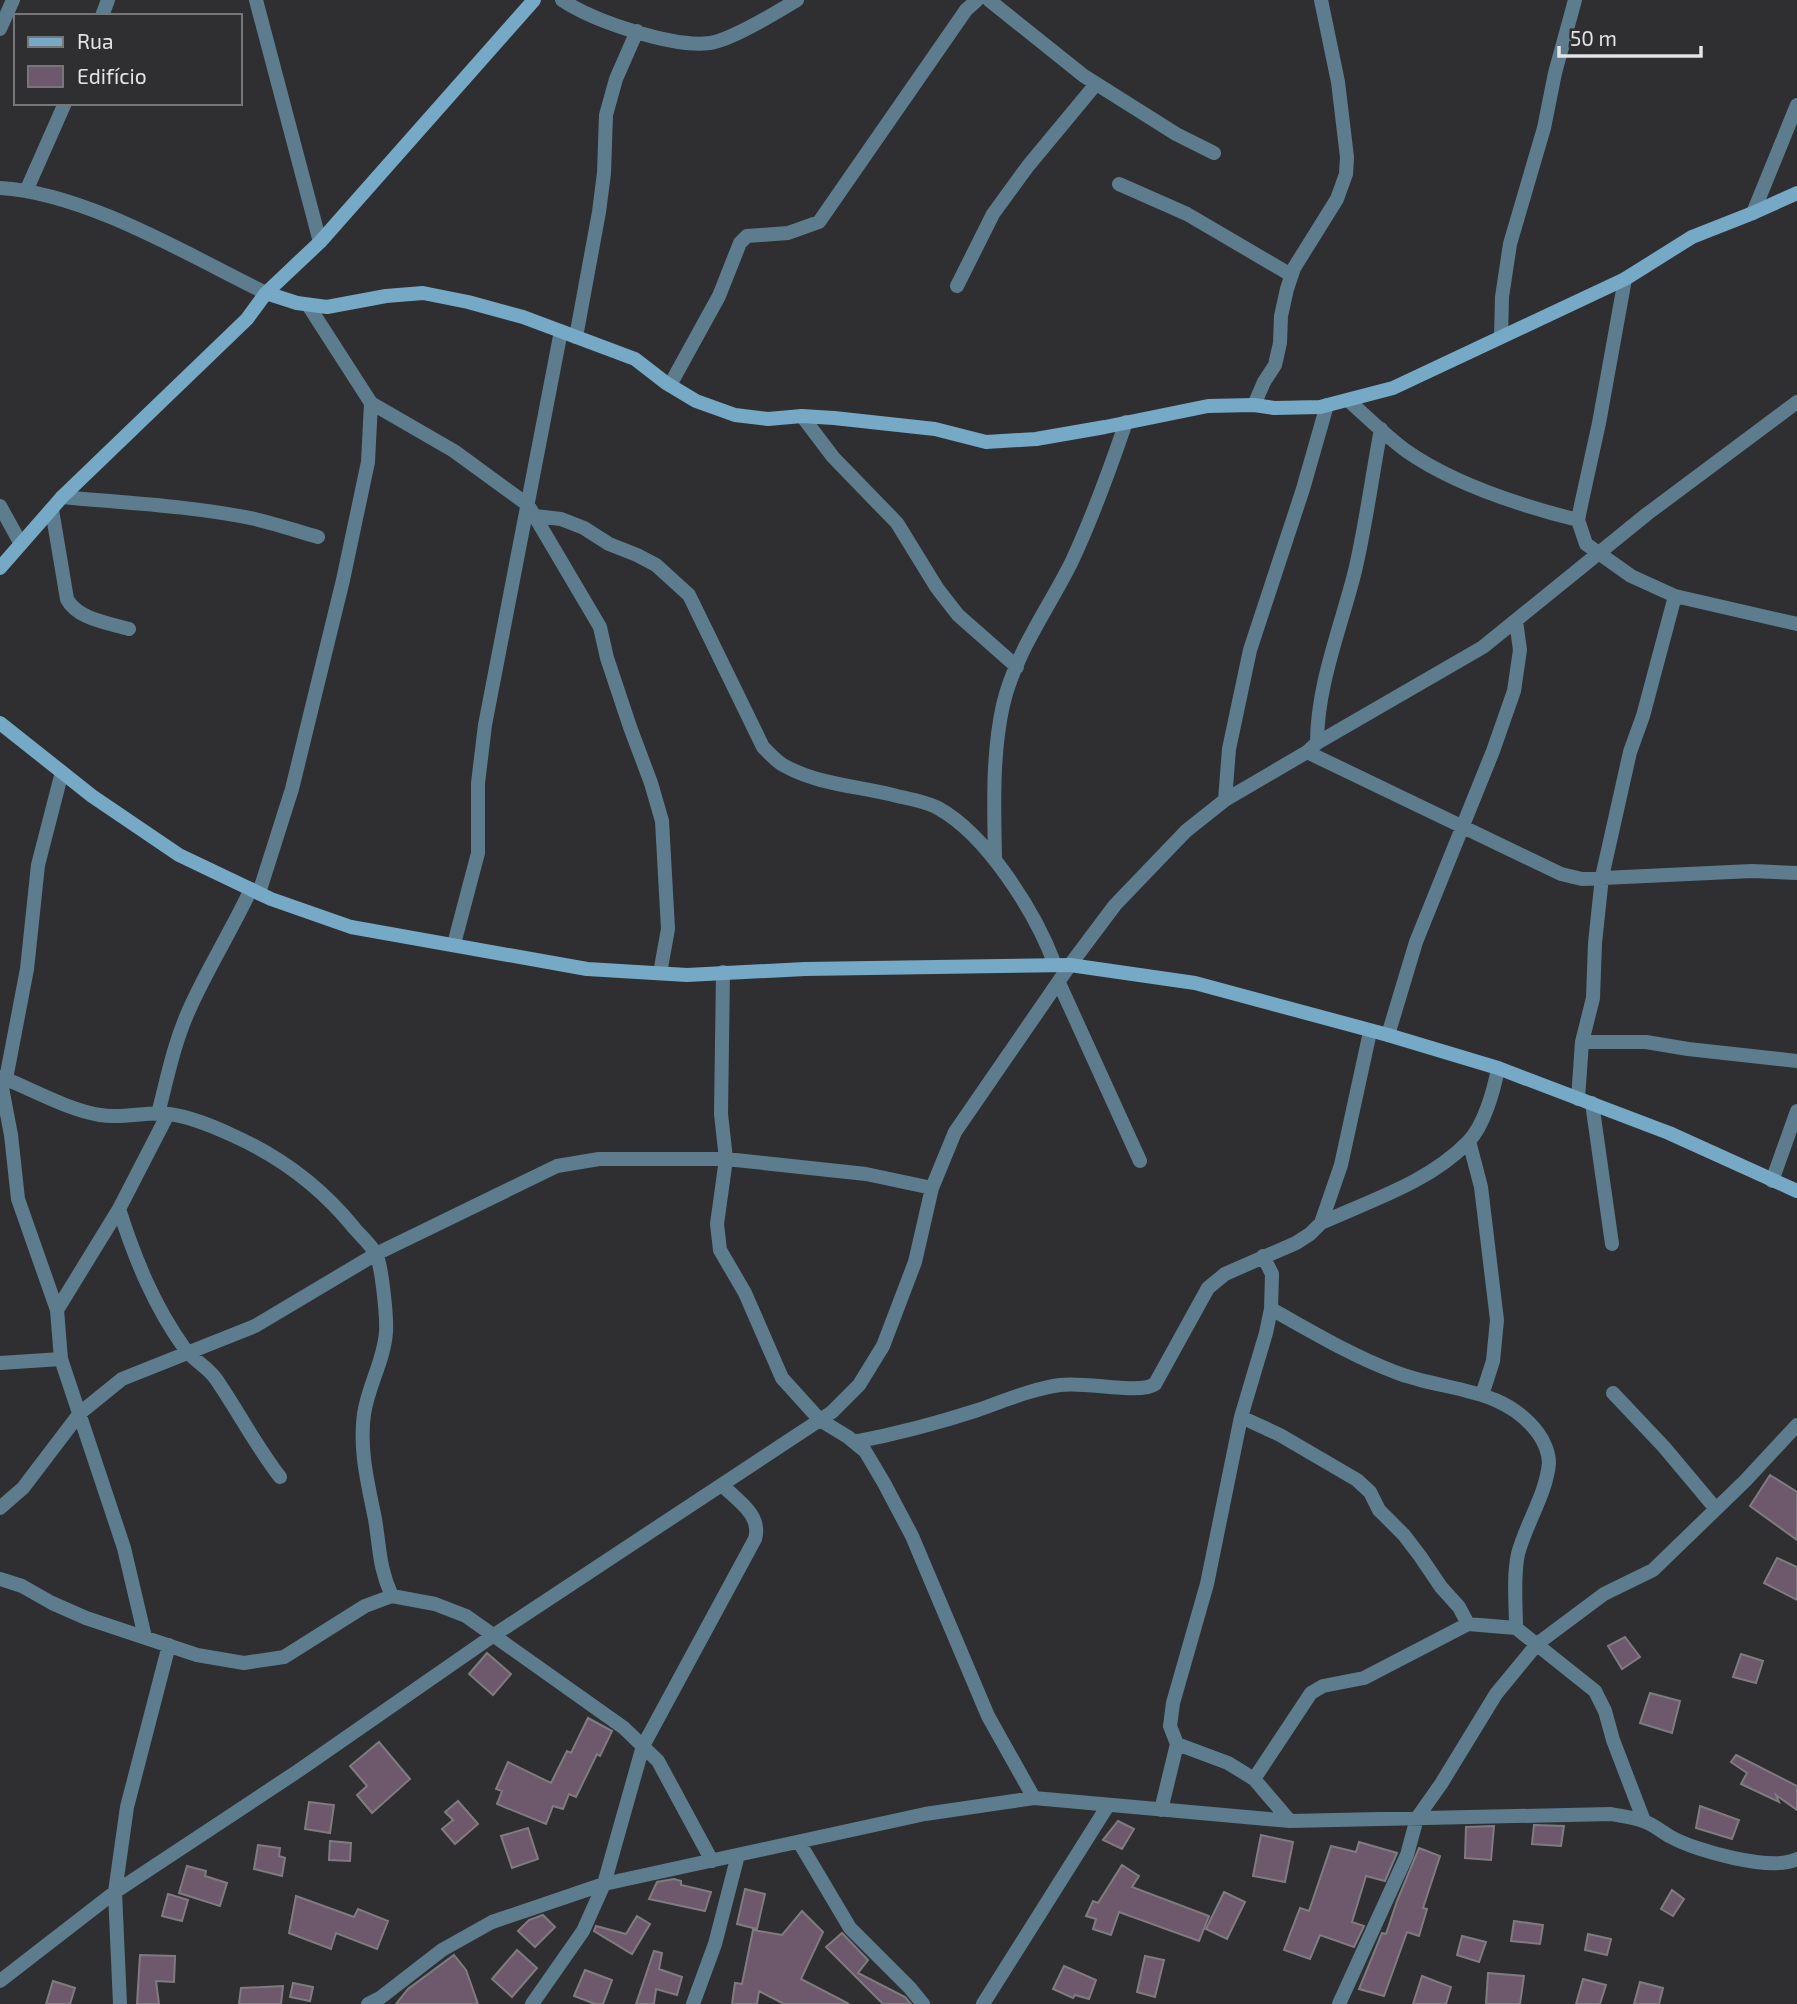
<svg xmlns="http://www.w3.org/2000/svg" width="1797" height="2004" viewBox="0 0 1797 2004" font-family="'Exo 2',sans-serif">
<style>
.building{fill:#6e586c;stroke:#7e7c7e;stroke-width:2}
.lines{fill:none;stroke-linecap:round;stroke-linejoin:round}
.street{stroke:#5d7d8f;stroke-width:14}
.secondary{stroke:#75a9c6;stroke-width:14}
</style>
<rect width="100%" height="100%" fill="#2f2f32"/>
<path class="building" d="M 1770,1475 L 1797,1492 L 1797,1540 L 1750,1506 Z
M 1777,1558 L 1797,1567 L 1797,1600 L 1764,1583 Z
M 1625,1637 L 1640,1657 L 1622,1669 L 1608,1646 Z
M 487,1653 L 511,1674 L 493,1695 L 469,1674 Z
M 1741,1654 L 1763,1661 L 1756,1683 L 1733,1677 Z
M 1650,1693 L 1680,1701 L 1672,1733 L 1640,1723 Z
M 588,1718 L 612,1731 L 600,1756 L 597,1754 L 576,1797 L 569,1794 L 563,1809 L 553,1806 L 546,1824 L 497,1804 L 502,1791 L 496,1789 L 508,1762 L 551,1783 L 567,1751 L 571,1753 Z
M 379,1742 L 410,1779 L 372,1813 L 357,1795 L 367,1786 L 350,1766 Z
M 1736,1755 L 1797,1786 L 1797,1810 L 1776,1795 L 1779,1802 L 1741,1784 L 1747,1773 L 1731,1762 Z
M 458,1801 L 478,1824 L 455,1844 L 442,1829 L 453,1820 L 445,1812 Z
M 309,1802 L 334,1805 L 330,1833 L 305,1829 Z
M 1700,1806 L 1739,1820 L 1732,1839 L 1696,1828 Z
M 1118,1821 L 1134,1829 L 1122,1849 L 1103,1840 Z
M 1534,1825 L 1564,1826 L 1561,1846 L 1532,1844 Z
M 1494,1826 L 1491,1860 L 1465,1858 L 1466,1827 Z
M 528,1828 L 538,1859 L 512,1868 L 501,1836 Z
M 1261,1835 L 1293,1842 L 1285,1882 L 1253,1876 Z
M 330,1841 L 351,1843 L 350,1861 L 329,1860 Z
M 1359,1842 L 1397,1853 L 1385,1881 L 1366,1876 L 1352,1922 L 1364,1926 L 1354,1947 L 1320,1935 L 1310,1959 L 1284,1950 L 1300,1908 L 1309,1911 L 1331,1846 L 1356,1852 Z
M 258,1845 L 280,1848 L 279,1856 L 285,1858 L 282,1876 L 254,1869 Z
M 1419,1848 L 1440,1856 L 1423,1908 L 1427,1909 L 1419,1936 L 1407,1932 L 1384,1996 L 1359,1989 L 1382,1933 L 1386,1934 L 1397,1901 Z
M 1122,1865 L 1139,1876 L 1132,1887 L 1209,1916 L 1199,1941 L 1119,1912 L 1111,1935 L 1093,1929 L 1096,1919 L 1086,1916 L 1093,1901 L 1098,1903 Z
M 187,1866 L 206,1871 L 205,1876 L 227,1883 L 220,1906 L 179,1893 Z
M 674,1879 L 681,1881 L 681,1885 L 711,1892 L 705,1911 L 649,1899 L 657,1882 Z
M 745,1889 L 765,1894 L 757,1929 L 737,1924 Z
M 1672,1890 L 1684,1899 L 1673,1916 L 1661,1909 Z
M 1224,1892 L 1245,1902 L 1227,1939 L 1206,1929 Z
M 168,1894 L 188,1900 L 182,1921 L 162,1916 Z
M 296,1896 L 354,1917 L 358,1909 L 388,1921 L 377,1949 L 336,1933 L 331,1949 L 289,1933 Z
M 802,1911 L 823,1932 L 801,1979 L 849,2004 L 784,2004 L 759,1991 L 757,2004 L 732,2004 L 735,1983 L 742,1984 L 753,1930 L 782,1935 Z
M 543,1915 L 555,1927 L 535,1947 L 518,1931 L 529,1920 Z
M 637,1916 L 650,1924 L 632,1954 L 594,1931 L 596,1926 L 626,1934 Z
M 1514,1921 L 1543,1925 L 1540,1944 L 1511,1941 Z
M 842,1933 L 868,1960 L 858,1973 L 905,1997 L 911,2004 L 883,2004 L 826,1947 Z
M 1588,1934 L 1611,1939 L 1607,1955 L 1585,1950 Z
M 1462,1936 L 1486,1942 L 1479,1962 L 1457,1955 Z
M 517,1950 L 537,1968 L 512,1997 L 492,1979 Z
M 654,1951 L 662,1953 L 659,1969 L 682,1977 L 677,1995 L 656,1989 L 654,2004 L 636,2004 Z
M 140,1955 L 175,1956 L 174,1982 L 156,1981 L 159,2004 L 137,2004 Z
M 454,1955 L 466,1970 L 478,2004 L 396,2004 L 408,1989 Z
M 1145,1956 L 1164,1960 L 1155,1997 L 1137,1992 Z
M 1064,1966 L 1096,1980 L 1089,1999 L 1075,1995 L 1073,1998 L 1053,1989 Z
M 585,1970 L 612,1980 L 603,2004 L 595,2004 L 574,1996 Z
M 1488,1973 L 1524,1976 L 1520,2004 L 1486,2004 Z
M 1422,1976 L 1451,1987 L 1446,2004 L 1413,2004 Z
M 1583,1979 L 1606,1985 L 1600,2004 L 1576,2004 Z
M 53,1981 L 75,1988 L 70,2004 L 46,2004 Z
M 1640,1982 L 1663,1988 L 1659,2004 L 1634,2004 Z
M 293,1983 L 313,1987 L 310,2001 L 290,1997 Z
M 283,1986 L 281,2004 L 239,2004 L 241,1988 Z"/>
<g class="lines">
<path class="street" d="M 256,0 L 320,242
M 562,0 C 593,21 673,48 710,43 C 732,40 777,12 797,0
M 989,0 L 1084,76 L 1176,134 L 1214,153
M 102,16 L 108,0
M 0,29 L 13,0
M 1119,184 L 1187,214 L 1291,275
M 0,188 C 86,193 188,255 266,293
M 27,189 L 65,103
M 1753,213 L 1797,105
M 1625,279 L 1599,423 L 1581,505 L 1578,520 L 1586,544 L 1631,576 L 1675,596 L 1797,624
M 957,286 L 993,214 L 1028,166 L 1096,84
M 308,305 L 371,403 L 454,451 L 528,505 L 600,627 L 607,658 L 630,727 L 651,783 L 662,821 L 668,929 L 660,973
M 576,337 L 599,212 L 604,173 L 606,115 L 616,79 L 637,31
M 1501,337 L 1502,297 L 1510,244 L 1544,128 L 1555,73 L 1575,0
M 670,385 L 719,296 L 740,243 L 747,236 L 788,233 L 819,222 L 966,10 L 977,0
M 1348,400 C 1367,417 1385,435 1405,450 C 1453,484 1522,506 1578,520
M 1254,405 L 1264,382 L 1275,365 L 1280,343 L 1281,316 L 1287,289 L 1294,268 L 1337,199 L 1346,174 L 1347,157 L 1338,82 L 1321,0
M 802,416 L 833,457 L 897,523 L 937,588 L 958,615 L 1017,667
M 62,497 C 127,503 192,506 255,519 C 276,524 297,531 318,537
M 0,506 L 21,544
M 52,510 L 67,599 C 77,619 109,623 129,629
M 535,516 L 561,519 L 584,528 L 609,544 L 637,555 L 656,565 L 689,595 L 763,747 C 769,753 776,761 783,765 C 818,785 859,786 897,796 C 910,799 927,802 938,808 C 987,835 1036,913 1055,965
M 1317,743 C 1317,685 1341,627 1355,571 C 1366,524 1372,476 1381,429
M 1307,752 L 1561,874 L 1582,879 L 1752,871 L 1797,873
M 1225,800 L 1229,749 L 1250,650 L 1303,489 L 1327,405
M 995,858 C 994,807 992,755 1003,705 C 1015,653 1049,608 1072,561 C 1093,516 1110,469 1126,422
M 259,893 L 292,789 L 343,580 L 368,462 L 371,403
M 454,944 L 478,853 L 478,783 L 485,725 L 561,331
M 723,972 L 721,1114 L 726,1159 L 717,1224 L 720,1250 L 745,1293 L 782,1378 L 820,1420 L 848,1437 L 865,1451 L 884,1483 L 912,1536 L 988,1716 L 1034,1798
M 1059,983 L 1140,1161
M 1388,1035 L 1416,942 L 1493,751 L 1514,691 L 1520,650 L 1516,621
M 1582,1042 L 1646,1042 L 1688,1049 L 1797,1061
M 0,1077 L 11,1135 L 18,1199 L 57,1310 L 61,1359 L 124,1548 L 145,1637
M 6,1079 C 35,1091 69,1110 100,1115 C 123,1119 147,1111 169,1114 C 191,1117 215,1127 234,1136 C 283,1158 322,1188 355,1229 C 362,1237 371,1245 376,1254 C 382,1266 387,1318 386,1332 C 384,1361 368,1386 364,1414 C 359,1450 368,1484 375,1519 C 380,1549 379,1568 392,1596
M 3,1083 L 6,1079 L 27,969 L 38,865 L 62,772
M 1578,1099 L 1582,1042 L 1593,998 L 1595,943 L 1602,877 L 1630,752 L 1643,716 L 1675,596
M 1592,1103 L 1612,1244
M 158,1114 C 167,1079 174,1043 189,1010 C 207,969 232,930 251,889
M 1469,1141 L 1481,1187 L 1497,1320 L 1493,1361 L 1482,1395
M 1772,1181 L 1797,1111
M 119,1209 C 135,1259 154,1306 185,1349 C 193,1360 208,1367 216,1379 C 238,1411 256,1446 280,1477
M 1321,1223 C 1371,1200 1428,1183 1468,1142 C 1484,1126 1494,1090 1498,1068
M 1271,1309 C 1311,1331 1352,1356 1395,1372 C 1445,1392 1502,1385 1538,1433 C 1544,1441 1549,1453 1549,1463 C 1546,1495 1526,1523 1518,1554 C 1513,1577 1516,1604 1516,1628
M 57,1310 L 119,1209 L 168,1114
M 0,1363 L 61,1359
M 1613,1393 L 1664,1447 L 1716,1509
M 1241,1417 L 1280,1435 L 1357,1480 L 1370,1492 L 1379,1510 L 1404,1535 L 1420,1556 L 1441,1587 L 1459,1607 L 1468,1624
M 854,1442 C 896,1434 938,1423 978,1410 C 1006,1400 1032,1389 1060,1385 C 1085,1381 1140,1395 1155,1384 L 1208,1288 L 1225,1274 L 1296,1243 L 1310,1234 L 1321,1223 L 1341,1165 L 1370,1032
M 0,1508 L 23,1488 L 80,1413 L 122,1379 L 255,1326 L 376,1254 L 557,1166 L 599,1159 L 726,1159 L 866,1174 L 932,1188
M 0,1579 L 22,1586 L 52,1603 L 86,1618 L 197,1655 L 244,1663 L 284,1657 L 365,1606 L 392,1596 L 435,1604 L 466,1616 L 624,1728 L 658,1761 L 712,1861
M 1177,1744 L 1228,1763 L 1254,1779 L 1290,1821
M 1254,1779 L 1311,1693 L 1323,1686 L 1364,1678 L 1468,1624 L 1516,1628 L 1595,1691 L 1605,1711 L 1613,1740 L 1644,1821
M 1161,1810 L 1177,1744 L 1170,1726 L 1173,1703 L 1207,1584 L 1241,1417 L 1266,1333 L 1271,1309 L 1272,1274 L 1263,1256
M 799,1842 L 850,1928 L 910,1988 L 923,2004
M 0,1981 L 115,1892 L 298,1771 L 494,1635 L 832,1412 L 859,1385 L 883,1346 L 915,1262 L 932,1188 L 955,1132 L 1070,965 L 1115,905 L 1186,831 L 1225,800 L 1307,752 L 1317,743 L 1483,647 L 1647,514 L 1797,402
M 120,2004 L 115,1892 L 127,1807 L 169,1645
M 368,2004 L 380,1998 L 442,1950 L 492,1922 L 604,1884 L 925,1814 L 1034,1798 L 1290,1821 L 1611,1814 C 1621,1816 1633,1817 1643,1821 C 1653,1824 1662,1832 1671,1837 C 1696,1851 1772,1872 1797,1859
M 532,2004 L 583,1931 L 604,1884 L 643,1746 L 755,1539 C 762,1515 738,1501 722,1485
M 693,2004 L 715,1944 L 738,1855
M 983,2004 L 1107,1807
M 1339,2004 L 1407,1855 L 1417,1818 L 1441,1784 L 1496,1694 L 1537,1644 L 1604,1594 L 1653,1570 L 1745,1481 L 1797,1425"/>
<path class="secondary" d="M 266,293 L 297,303 L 327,307 L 386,296 L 423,293 L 468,302 L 523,317 L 635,359 L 666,383 L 696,401 L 735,415 L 768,419 L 802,416 L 834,418 L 935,429 L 986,442 L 1036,439 L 1105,427 L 1208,406 L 1254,405 L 1274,408 L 1320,407 L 1393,388 L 1625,279 L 1692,237 L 1753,213 L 1797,193
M 0,568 L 62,497 L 247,319 L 266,293 L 320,242 L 534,0
M 0,723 L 92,796 L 179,855 L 271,899 L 351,927 L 587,969 L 687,975 L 805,969 L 1070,965 L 1195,983 L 1388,1035 L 1498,1068 L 1669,1133 L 1797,1191"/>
</g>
<rect x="14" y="14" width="228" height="91" fill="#2f2f32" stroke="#77777a" stroke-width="2"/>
<rect x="28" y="37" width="35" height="10" fill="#75a9c6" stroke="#77777a" stroke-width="2"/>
<text x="77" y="49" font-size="21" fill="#e3e4e5">Rua</text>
<rect x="28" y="66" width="35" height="21" fill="#6e586c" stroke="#77777a" stroke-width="2"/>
<text x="77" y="84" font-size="21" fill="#e3e4e5">Edifício</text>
<path d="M1559 46v10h142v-10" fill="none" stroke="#e3e4e5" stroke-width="3.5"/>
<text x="1570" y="46" font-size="21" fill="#e3e4e5" stroke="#2f2f32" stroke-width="5" paint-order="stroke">50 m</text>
</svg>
